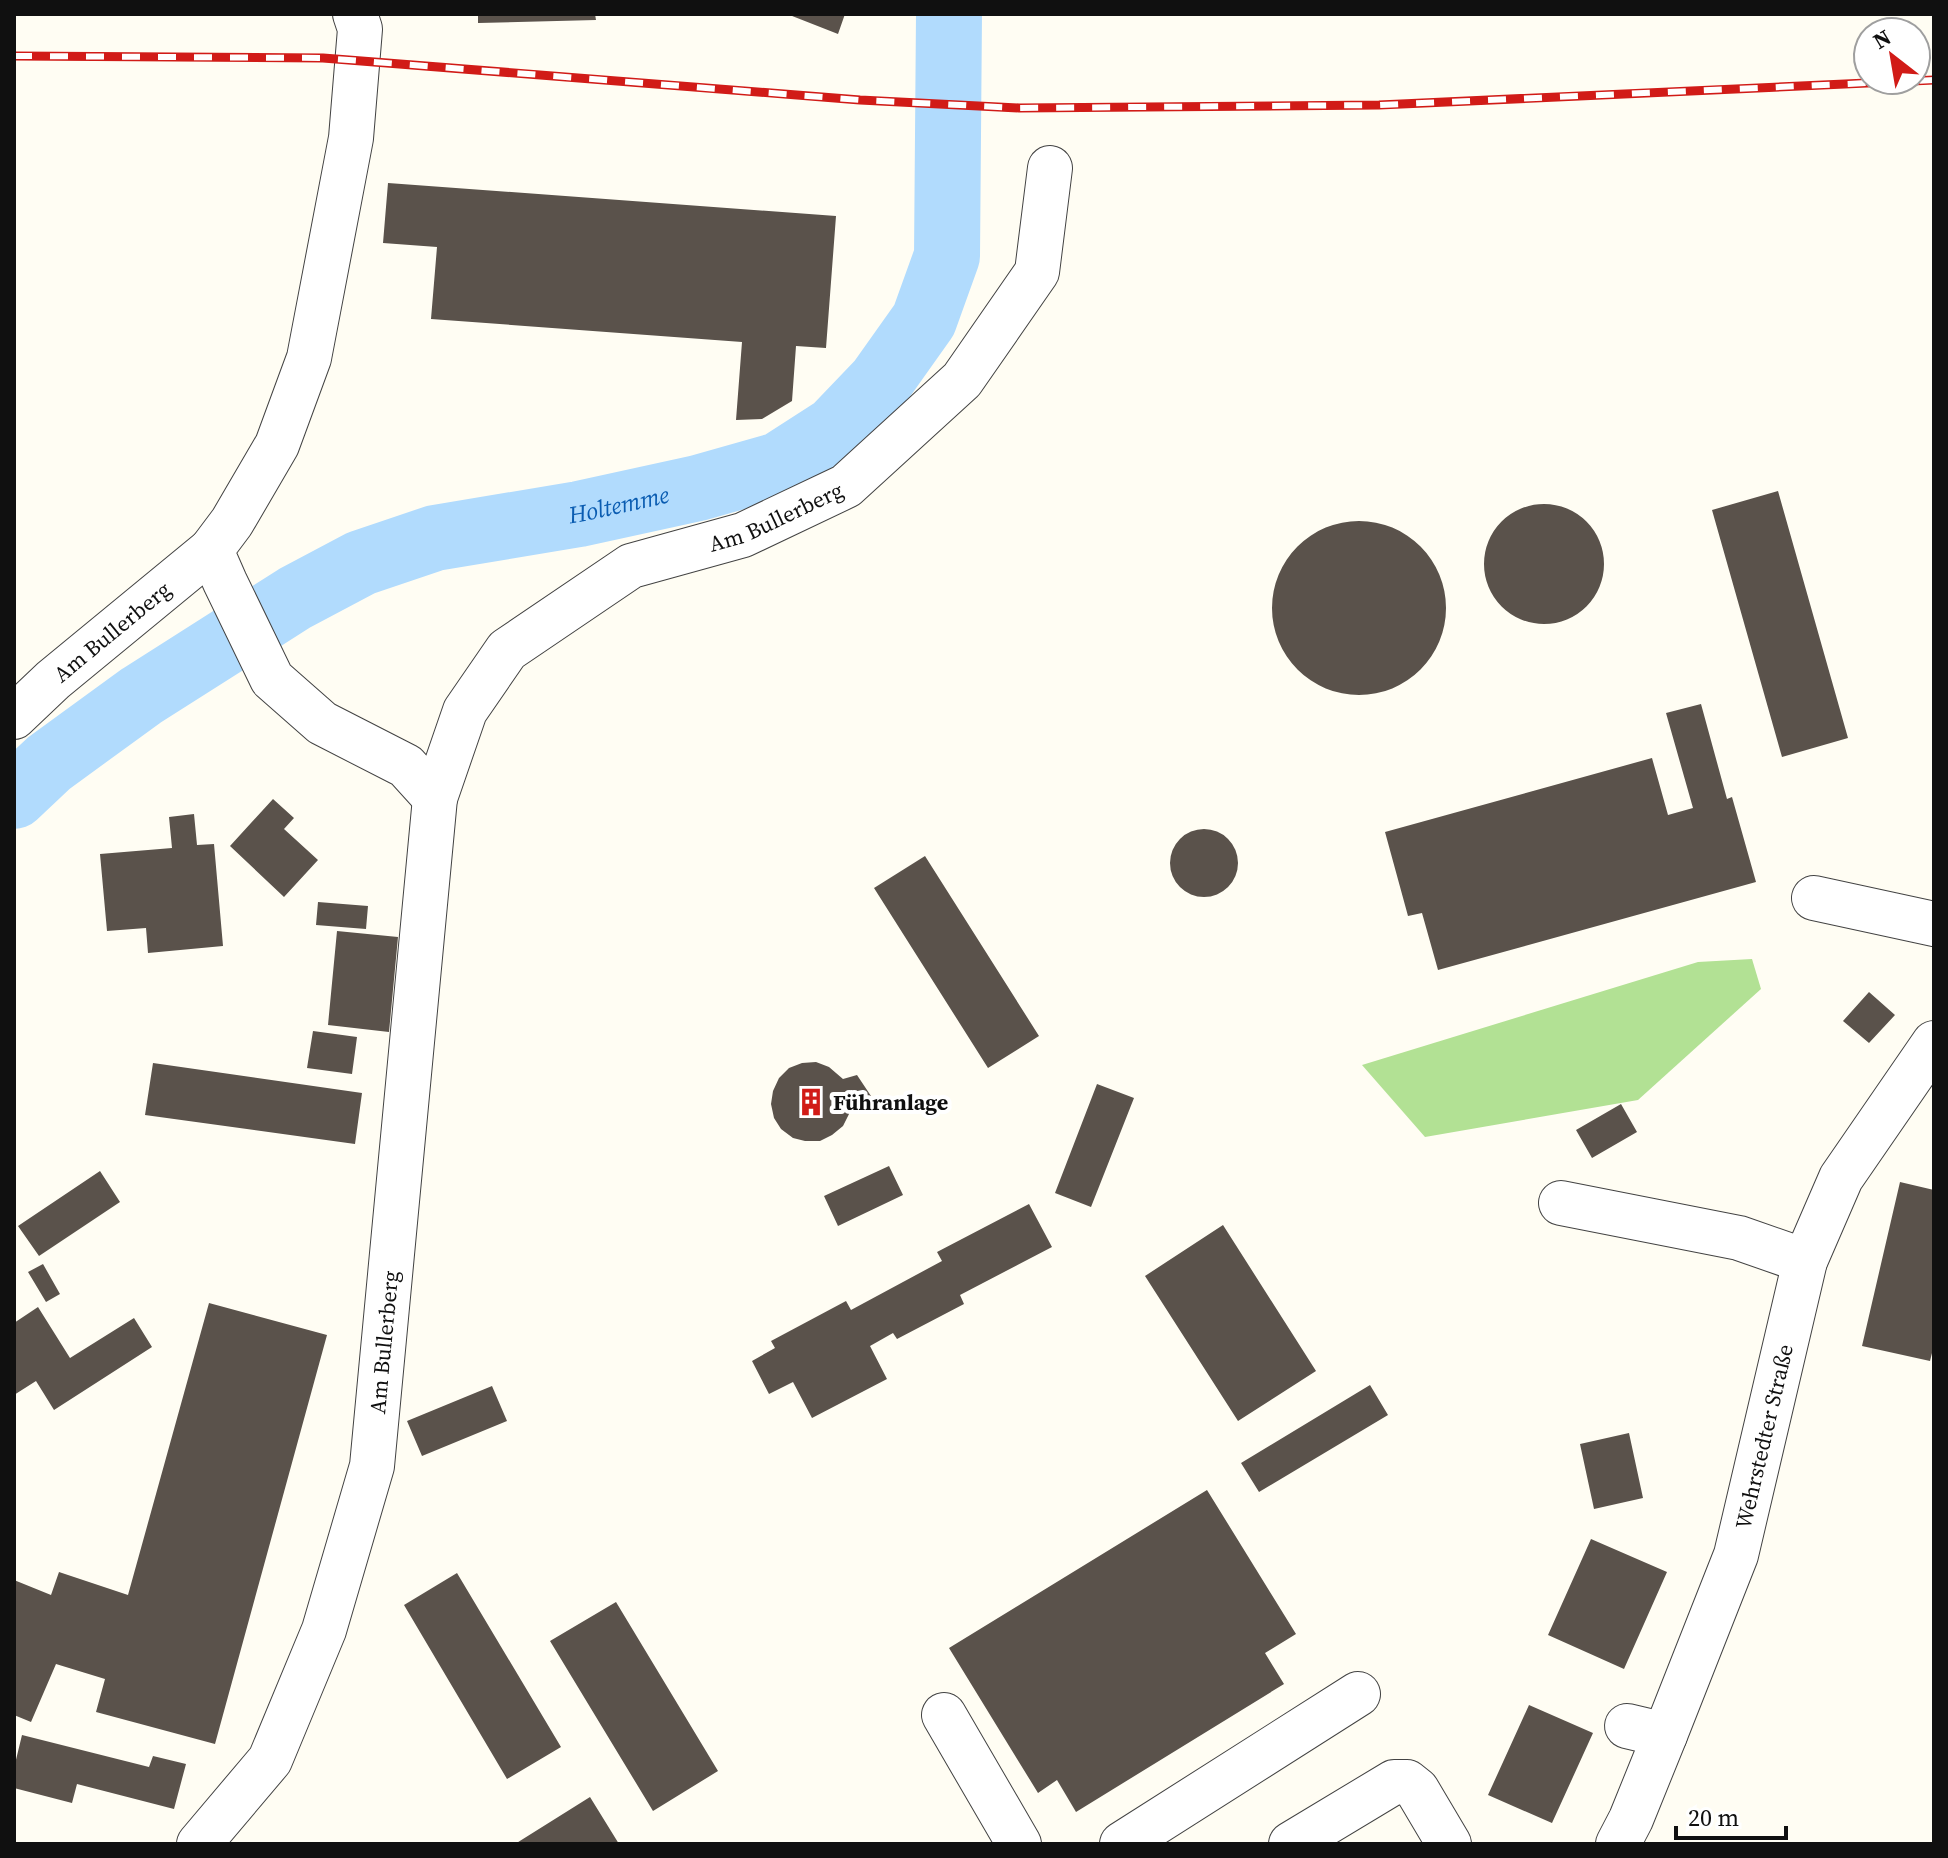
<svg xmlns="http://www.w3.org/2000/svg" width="1948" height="1858" viewBox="0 0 1948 1858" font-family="'Source Serif 4',serif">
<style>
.forest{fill:#b2e194}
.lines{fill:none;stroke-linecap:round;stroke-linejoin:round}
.river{stroke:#b1dbfd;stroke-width:66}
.building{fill:#5a524b}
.minor-casing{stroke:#434343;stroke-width:46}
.minor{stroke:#fff;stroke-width:44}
.rail-casing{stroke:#d11b17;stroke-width:9}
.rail{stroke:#fff;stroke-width:6;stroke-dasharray:18;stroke-linecap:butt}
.labels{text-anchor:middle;stroke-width:8;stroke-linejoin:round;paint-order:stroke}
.street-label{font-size:22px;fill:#101010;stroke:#fff}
.poi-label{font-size:22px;font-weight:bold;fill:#101010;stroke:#fff;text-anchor:start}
.water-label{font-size:24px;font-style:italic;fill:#0a5cb1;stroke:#fff}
</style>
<rect width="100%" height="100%" fill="#fffdf3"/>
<path class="forest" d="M 1752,959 L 1761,989 L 1638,1100 L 1425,1137 L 1362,1065 L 1698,962 Z"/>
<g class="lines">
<path class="river" id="s1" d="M 14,796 L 49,763 L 141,696 L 295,598 L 361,563 L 435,538 L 579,514 L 698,488 L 779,465 L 835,429 L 880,382 L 924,320 L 947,256 L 949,14"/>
</g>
<path class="building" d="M 478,14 L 595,14 L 596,20 L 478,23 Z
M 787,14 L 845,14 L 838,34 Z
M 388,183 L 836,216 L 826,348 L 796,346 L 792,401 L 762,419 L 736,420 L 742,342 L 431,319 L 437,247 L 383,243 Z
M 1778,491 L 1848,738 L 1782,757 L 1712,510 Z
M1484 564a60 60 0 1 1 120 0a60 60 0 1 1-120 0Z
M1272 608a87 87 0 1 1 174 0a87 87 0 1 1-174 0Z
M 1701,704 L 1727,799 L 1732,797 L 1756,882 L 1438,970 L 1422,913 L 1408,916 L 1385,832 L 1652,758 L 1668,815 L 1693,808 L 1666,713 Z
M 273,799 L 294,818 L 284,829 L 318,860 L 284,897 L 230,846 Z
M 194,814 L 197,845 L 214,844 L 223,946 L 148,953 L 146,928 L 107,931 L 100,854 L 172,848 L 169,817 Z
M1170 863a34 34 0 1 1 68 0a34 34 0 1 1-68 0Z
M 925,856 L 1039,1036 L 988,1068 L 874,888 Z
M 318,902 L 368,906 L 366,929 L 316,925 Z
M 337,931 L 398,937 L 389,1032 L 328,1025 Z
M 1869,992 L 1895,1015 L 1869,1043 L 1843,1021 Z
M 313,1031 L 357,1037 L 352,1074 L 307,1068 Z
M 816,1062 L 829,1067 L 843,1079 L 857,1075 L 871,1096 L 850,1101 L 849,1114 L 843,1126 L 832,1135 L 820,1141 L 805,1141 L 793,1138 L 781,1129 L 774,1118 L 771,1104 L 773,1091 L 779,1078 L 789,1068 L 802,1063 Z
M 153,1063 L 362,1093 L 355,1144 L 145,1115 Z
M 1097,1084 L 1134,1098 L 1091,1207 L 1055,1193 Z
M 1621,1104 L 1637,1132 L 1592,1158 L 1576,1130 Z
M 889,1166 L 903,1195 L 838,1226 L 824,1196 Z
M 100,1171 L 120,1202 L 39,1256 L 18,1226 Z
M 1900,1182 L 1934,1190 L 1934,1345 L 1930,1361 L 1862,1346 Z
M 1029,1204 L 1052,1247 L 960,1295 L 964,1304 L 897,1339 L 893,1333 L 870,1346 L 887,1379 L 812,1418 L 793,1382 L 769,1394 L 752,1361 L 775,1348 L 771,1341 L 846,1301 L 851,1310 L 942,1261 L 937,1252 Z
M 1223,1225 L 1316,1371 L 1238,1421 L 1145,1276 Z
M 43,1264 L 60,1294 L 46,1302 L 28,1272 Z
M 209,1303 L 327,1335 L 215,1744 L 96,1712 L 105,1679 L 56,1664 L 31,1722 L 14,1715 L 14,1580 L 51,1595 L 59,1572 L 128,1595 Z
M 38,1307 L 70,1358 L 134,1318 L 152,1347 L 54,1410 L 36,1381 L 14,1395 L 14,1323 Z
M 1370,1385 L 1388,1415 L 1259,1492 L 1241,1463 Z
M 492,1386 L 507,1421 L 422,1456 L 407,1421 Z
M 1629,1433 L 1643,1498 L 1594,1509 L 1580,1444 Z
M 1207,1490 L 1296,1634 L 1265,1653 L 1284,1684 L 1076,1812 L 1057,1780 L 1038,1793 L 949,1648 Z
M 1591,1539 L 1667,1572 L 1624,1669 L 1548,1635 Z
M 457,1573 L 561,1747 L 507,1779 L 404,1605 Z
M 616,1602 L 718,1771 L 653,1811 L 550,1641 Z
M 1529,1705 L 1593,1733 L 1552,1823 L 1488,1795 Z
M 22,1735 L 149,1767 L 153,1756 L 186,1764 L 174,1809 L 77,1784 L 72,1803 L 14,1788 L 14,1768 Z
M 590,1797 L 619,1844 L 515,1844 Z"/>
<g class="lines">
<defs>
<g id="minor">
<path id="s2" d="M 355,14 L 360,29 L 351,138 L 309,358 L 277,445 L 232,522 L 211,550 L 225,582 L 272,679 L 322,723 L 406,766 L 435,798 L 465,711 L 507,650 L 631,566 L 743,535 L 846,486 L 962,380 L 1037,272 L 1050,168"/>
<path id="s3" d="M 14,717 L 53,680 L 211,550"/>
<path d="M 1814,898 L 1934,924"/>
<path d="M 1561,1203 L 1739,1238 L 1805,1261"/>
<path d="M 944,1715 L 1019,1844"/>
<path d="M 1627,1726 L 1665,1735"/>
<path id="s4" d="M 199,1844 L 270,1760 L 324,1630 L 372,1466 L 435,798"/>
<path d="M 1122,1844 L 1358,1694"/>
<path d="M 1291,1844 L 1394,1782 L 1407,1782 L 1417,1790 L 1449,1844"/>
<path id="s5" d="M 1618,1844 L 1631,1819 L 1665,1735 L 1736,1555 L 1805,1261 L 1841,1178 L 1934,1043"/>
</g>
</defs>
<use href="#minor" class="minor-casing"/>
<use href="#minor" class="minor"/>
<defs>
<path id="rail" d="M 14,56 L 323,58 L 860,100 L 1019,108 L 1379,105 L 1934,80"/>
</defs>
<use href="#rail" class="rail-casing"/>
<use href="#rail" class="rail"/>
</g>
<defs>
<symbol id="building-bare" viewBox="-9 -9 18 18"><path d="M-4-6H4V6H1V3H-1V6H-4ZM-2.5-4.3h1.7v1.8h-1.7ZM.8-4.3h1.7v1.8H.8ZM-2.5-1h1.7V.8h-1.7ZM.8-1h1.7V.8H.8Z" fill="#d11b17" stroke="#fff" stroke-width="2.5" paint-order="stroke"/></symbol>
</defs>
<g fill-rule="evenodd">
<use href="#building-bare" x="791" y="1082" width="40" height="40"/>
</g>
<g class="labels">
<g class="street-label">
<text dy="8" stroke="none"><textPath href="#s2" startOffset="1382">Am Bullerberg</textPath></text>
<text dy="8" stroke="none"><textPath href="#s3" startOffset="130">Am Bullerberg</textPath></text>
<text dy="8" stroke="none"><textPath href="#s4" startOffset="546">Am Bullerberg</textPath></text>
<text dy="8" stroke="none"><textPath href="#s5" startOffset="434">Wehrstedter Straße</textPath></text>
</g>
<g class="poi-label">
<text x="833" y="1110">Führanlage</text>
</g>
<g class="water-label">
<text dy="8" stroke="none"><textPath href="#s1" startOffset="684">Holtemme</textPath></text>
</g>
</g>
<rect width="1948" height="1858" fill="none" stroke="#101010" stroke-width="32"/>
<g transform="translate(1892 56) rotate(329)"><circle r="38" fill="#ffffff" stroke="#9f9f9f" stroke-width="2"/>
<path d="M0-6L14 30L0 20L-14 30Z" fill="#d11b17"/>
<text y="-12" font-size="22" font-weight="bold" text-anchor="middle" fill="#101010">N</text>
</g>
<path d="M1676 1826v12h110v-12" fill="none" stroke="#101010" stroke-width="4"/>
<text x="1688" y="1826" font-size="24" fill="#101010" stroke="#ffffff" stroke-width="6" paint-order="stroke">20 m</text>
</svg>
